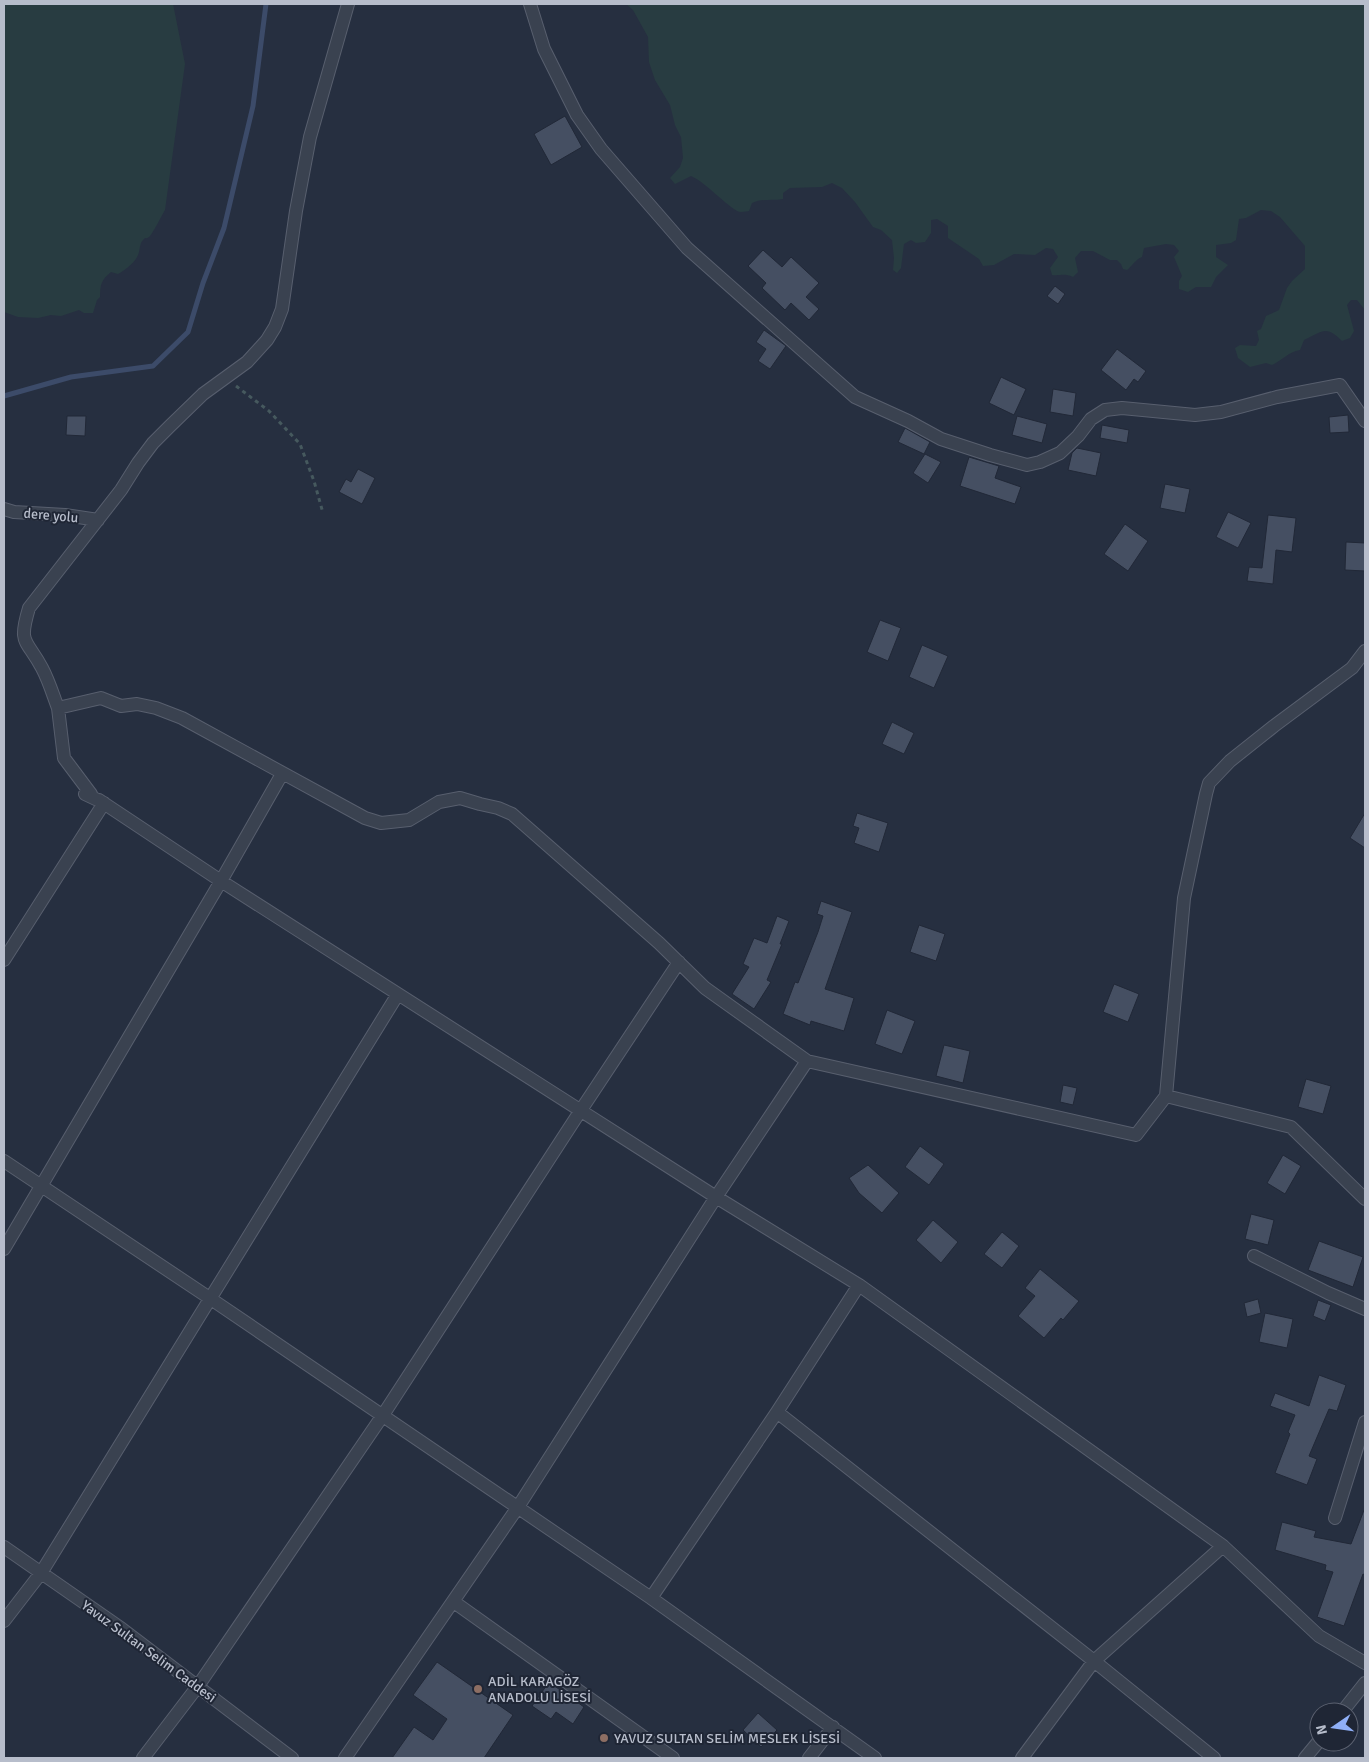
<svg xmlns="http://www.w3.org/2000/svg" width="1369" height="1762" viewBox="0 0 1369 1762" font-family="Signika,sans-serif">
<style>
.green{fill:#283c41}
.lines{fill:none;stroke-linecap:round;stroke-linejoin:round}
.stream{stroke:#3c4b69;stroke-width:5}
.building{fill:#454f62;stroke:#212837}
.minor-casing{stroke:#585f6e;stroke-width:14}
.path{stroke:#46595e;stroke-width:3;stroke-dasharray:4 4;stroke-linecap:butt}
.minor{stroke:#3a4250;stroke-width:12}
.education-dot{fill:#8d6e63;stroke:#1f2635;stroke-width:2}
.labels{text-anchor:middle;stroke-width:4;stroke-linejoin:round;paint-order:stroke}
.street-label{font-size:14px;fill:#b7bdcb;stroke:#1f2635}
.poi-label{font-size:14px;fill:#b7bdcb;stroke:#1f2635;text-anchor:start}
</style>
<rect width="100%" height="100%" fill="#262f40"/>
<path class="green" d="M 4,4 L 173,4 L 185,64 L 165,210 C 162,215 152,235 149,237 C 145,240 147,236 143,240 C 140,243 140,248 139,252 C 137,261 127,269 118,274 L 111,272 C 101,280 100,285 100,297 L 97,300 L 93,313 L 84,313 L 79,310 L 61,316 L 51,315 L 38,318 L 18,317 L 4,312 Z
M 626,4 L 1365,4 L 1365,310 L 1357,300 L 1351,300 L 1347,305 L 1354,331 L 1350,338 L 1342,341 C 1326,325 1323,331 1304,340 L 1300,350 C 1288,352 1283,360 1272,365 L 1266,363 L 1250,367 L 1238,358 L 1235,348 L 1240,345 L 1256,346 L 1259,340 L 1257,331 L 1261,329 L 1266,316 L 1279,310 L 1287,288 L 1292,281 L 1305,269 L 1305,246 L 1280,217 L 1271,211 L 1261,210 L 1246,218 L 1239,219 L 1236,240 L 1231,243 L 1216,245 L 1216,257 L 1228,265 L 1216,277 L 1211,287 L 1196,287 L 1188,292 L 1179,289 L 1179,281 L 1182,276 L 1174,257 L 1179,251 L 1174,245 L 1166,244 L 1144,248 L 1142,257 C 1136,259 1132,266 1127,270 L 1123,269 L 1121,264 L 1117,260 L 1110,260 L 1093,251 L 1081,251 L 1075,258 L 1078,272 L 1073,277 C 1064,273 1061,276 1052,275 L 1050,268 L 1058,257 L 1053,249 L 1046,248 L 1035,255 L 1014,254 L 994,265 L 983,266 L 979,259 L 948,238 L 948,226 L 937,219 L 931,220 L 931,233 L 925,242 L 916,243 L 911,240 L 904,244 L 901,268 L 897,273 L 893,270 L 894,258 L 892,240 L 881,230 L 873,227 L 855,202 L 842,188 L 832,183 L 822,187 L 790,188 L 783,193 L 783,199 C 772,201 763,198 752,203 L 749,211 C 747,211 744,212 741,212 C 732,212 706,182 691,176 L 675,184 L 670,178 L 680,167 L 683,158 L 681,137 L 675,125 L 670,105 L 655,80 L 649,62 L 648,37 L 633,10 Z"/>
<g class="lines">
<path class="stream" d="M 4,396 L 71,377 L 153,366 L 188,332 L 203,283 L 224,228 L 253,106 L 266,4"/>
</g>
<path class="building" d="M 565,116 L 582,147 L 551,165 L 534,134 Z
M 763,250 L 782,267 L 791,257 L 819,283 L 806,297 L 819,309 L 809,320 L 791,303 L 785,310 L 762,288 L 766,283 L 748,266 Z
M 1055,286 L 1065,294 L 1058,304 L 1047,296 Z
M 764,330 L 786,346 L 770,369 L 758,361 L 766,349 L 756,342 Z
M 1117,349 L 1146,371 L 1138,382 L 1134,379 L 1126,390 L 1101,370 Z
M 1001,377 L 1026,389 L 1014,415 L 989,403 Z
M 1053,389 L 1076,393 L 1073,416 L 1050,412 Z
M 1348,415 L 1349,432 L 1330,433 L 1329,417 Z
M 67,416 L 86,416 L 85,436 L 66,435 Z
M 1017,416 L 1047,424 L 1042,443 L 1012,435 Z
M 1102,425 L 1129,430 L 1127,443 L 1100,438 Z
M 905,428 L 930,442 L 924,454 L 898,442 Z
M 1077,448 L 1101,453 L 1096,476 L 1068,470 L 1072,453 Z
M 925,454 L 941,462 L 928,483 L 913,473 Z
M 969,457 L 999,466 L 995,478 L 1021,487 L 1015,504 L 960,486 Z
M 358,469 L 375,478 L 362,504 L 339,492 L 346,479 L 351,482 Z
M 1165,484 L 1190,489 L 1185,513 L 1160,508 Z
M 1228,512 L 1251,523 L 1238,548 L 1216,537 Z
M 1268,515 L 1296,518 L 1292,552 L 1276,550 L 1273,584 L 1247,581 L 1249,567 L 1262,568 Z
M 1125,524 L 1148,541 L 1128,571 L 1104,554 Z
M 1346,542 L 1365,543 L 1365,571 L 1345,570 Z
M 880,620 L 901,628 L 888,661 L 867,652 Z
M 922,645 L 948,656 L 934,688 L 909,677 Z
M 892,722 L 914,733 L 904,754 L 882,744 Z
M 857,813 L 888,823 L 879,852 L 854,843 L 859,828 L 853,826 Z
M 1365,813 L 1365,848 L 1350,838 Z
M 821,901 L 852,912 L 825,989 L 854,998 L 844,1031 L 811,1021 L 810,1025 L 783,1014 L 795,982 L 798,983 L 818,932 L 823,916 L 817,914 Z
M 777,916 L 789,921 L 780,944 L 782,944 L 767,980 L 771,982 L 754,1009 L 732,994 L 749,967 L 743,964 L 754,938 L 767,943 Z
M 919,925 L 945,934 L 936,961 L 910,952 Z
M 1114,984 L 1139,994 L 1128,1022 L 1103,1012 Z
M 887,1010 L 915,1021 L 902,1054 L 875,1044 Z
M 944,1045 L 970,1051 L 963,1083 L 936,1076 Z
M 1306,1079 L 1331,1086 L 1323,1114 L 1298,1107 Z
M 1063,1085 L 1077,1088 L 1073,1105 L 1060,1102 Z
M 920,1146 L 944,1164 L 929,1185 L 905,1167 Z
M 1283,1155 L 1301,1166 L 1285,1194 L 1267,1183 Z
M 868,1165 L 899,1193 L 882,1213 L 859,1193 L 849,1178 Z
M 1251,1214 L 1274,1220 L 1268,1245 L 1245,1239 Z
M 933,1220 L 958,1242 L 941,1263 L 916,1240 Z
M 1002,1232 L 1019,1246 L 1002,1268 L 984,1254 Z
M 1319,1241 L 1363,1257 L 1353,1287 L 1308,1270 Z
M 1040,1269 L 1079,1301 L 1063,1320 L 1061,1318 L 1044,1338 L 1018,1316 L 1035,1296 L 1025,1288 Z
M 1258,1299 L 1261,1313 L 1247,1317 L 1244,1303 Z
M 1318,1300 L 1331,1305 L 1325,1321 L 1313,1316 Z
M 1265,1313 L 1293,1319 L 1287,1348 L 1259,1342 Z
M 1319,1375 L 1346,1385 L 1337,1411 L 1329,1409 L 1309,1456 L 1317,1459 L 1307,1485 L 1275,1473 L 1290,1434 L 1288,1432 L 1295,1415 L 1270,1406 L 1275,1393 L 1309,1406 Z
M 1364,1510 L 1365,1510 L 1365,1575 L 1363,1574 L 1344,1626 L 1317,1617 L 1333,1572 L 1325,1570 L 1326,1565 L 1275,1550 L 1282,1522 L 1316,1531 L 1314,1537 L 1351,1544 Z
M 437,1662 L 513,1715 L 484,1758 L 392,1758 L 414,1727 L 433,1740 L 447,1719 L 413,1695 Z
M 549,1682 L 584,1707 L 573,1724 L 556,1712 L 551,1719 L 532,1706 Z
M 758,1713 L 777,1730 L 761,1747 L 743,1730 Z"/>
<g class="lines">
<defs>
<path id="minor" d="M 530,4 L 544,49 L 577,115 L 601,149 L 687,248 L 855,397 L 908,421 L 941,439 L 990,455 L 1027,465 L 1040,462 L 1060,453 L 1078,436 L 1091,419 L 1105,410 L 1122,408 L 1195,415 L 1221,412 L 1277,397 L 1340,385 L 1365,421
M 4,509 L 14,512 L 65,515 L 98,520
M 58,708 C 53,695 49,681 42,668 C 26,638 18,645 29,608 L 121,490 L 138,463 L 153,443 L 170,426 L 203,394 L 247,362 L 267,340 L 275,327 L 282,309 L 296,211 L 310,137 L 348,4
M 99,800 L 221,881 L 716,1197 L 859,1285 L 1223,1546 L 1319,1636 L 1365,1663
M 4,960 L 104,803 L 85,794 L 91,794 L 64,758 L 58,708 L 101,698 L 121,706 L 137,704 L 156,708 L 182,718 L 365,818 L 381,823 L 409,820 L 439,802 L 460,798 L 480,804 L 498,808 L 512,814 L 659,943 L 705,988 L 807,1061 L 1136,1135 L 1166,1096 L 1184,898 L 1206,794 L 1209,783 L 1230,761 L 1274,726 L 1352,668 L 1365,651
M 1166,1096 L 1291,1127 L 1365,1199
M 4,1161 L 211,1299 L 651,1598
M 4,1249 L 221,881 L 282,774
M 1254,1256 L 1328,1293 L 1365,1309
M 859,1285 L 777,1412 L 651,1598 L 875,1758
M 777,1412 L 1094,1661 L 1214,1758
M 1335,1518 L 1365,1422
M 4,1547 L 122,1629 L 292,1758
M 454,1602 L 673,1758
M 4,1621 L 41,1573 L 398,994
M 1342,1712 L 1365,1683
M 143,1758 L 198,1686 L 383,1415 L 581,1110 L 679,962
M 345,1758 L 518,1507 L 716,1197 L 807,1061
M 809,1758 L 833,1727
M 1022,1758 L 1094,1661 L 1223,1546
M 1305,1758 L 1319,1741"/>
</defs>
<use href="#minor" class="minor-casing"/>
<path class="path" d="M 236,386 L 269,411 L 300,444 L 314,481 L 323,513"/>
<use href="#minor" class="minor"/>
</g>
<g class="education-dot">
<circle cx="478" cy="1689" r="5"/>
<circle cx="604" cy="1738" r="5"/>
</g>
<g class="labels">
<g class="street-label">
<text transform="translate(51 515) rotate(5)" y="5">dere yolu</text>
<text transform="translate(149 1651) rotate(36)" y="5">Yavuz Sultan Selim Caddesi</text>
</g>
<g class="poi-label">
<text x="488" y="1686">ADİL KARAGÖZ<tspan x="488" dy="16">ANADOLU LİSESİ</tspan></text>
<text x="614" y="1743">YAVUZ SULTAN SELİM MESLEK LİSESİ</text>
</g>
</g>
<rect width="1369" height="1762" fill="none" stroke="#b7bdcb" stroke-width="10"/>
<g transform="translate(1334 1727) rotate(257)"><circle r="24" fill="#1f2635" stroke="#5c6271"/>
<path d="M0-4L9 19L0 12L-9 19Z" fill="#8faff7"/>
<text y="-8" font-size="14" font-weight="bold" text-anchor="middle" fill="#b7bdcb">N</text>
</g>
</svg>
